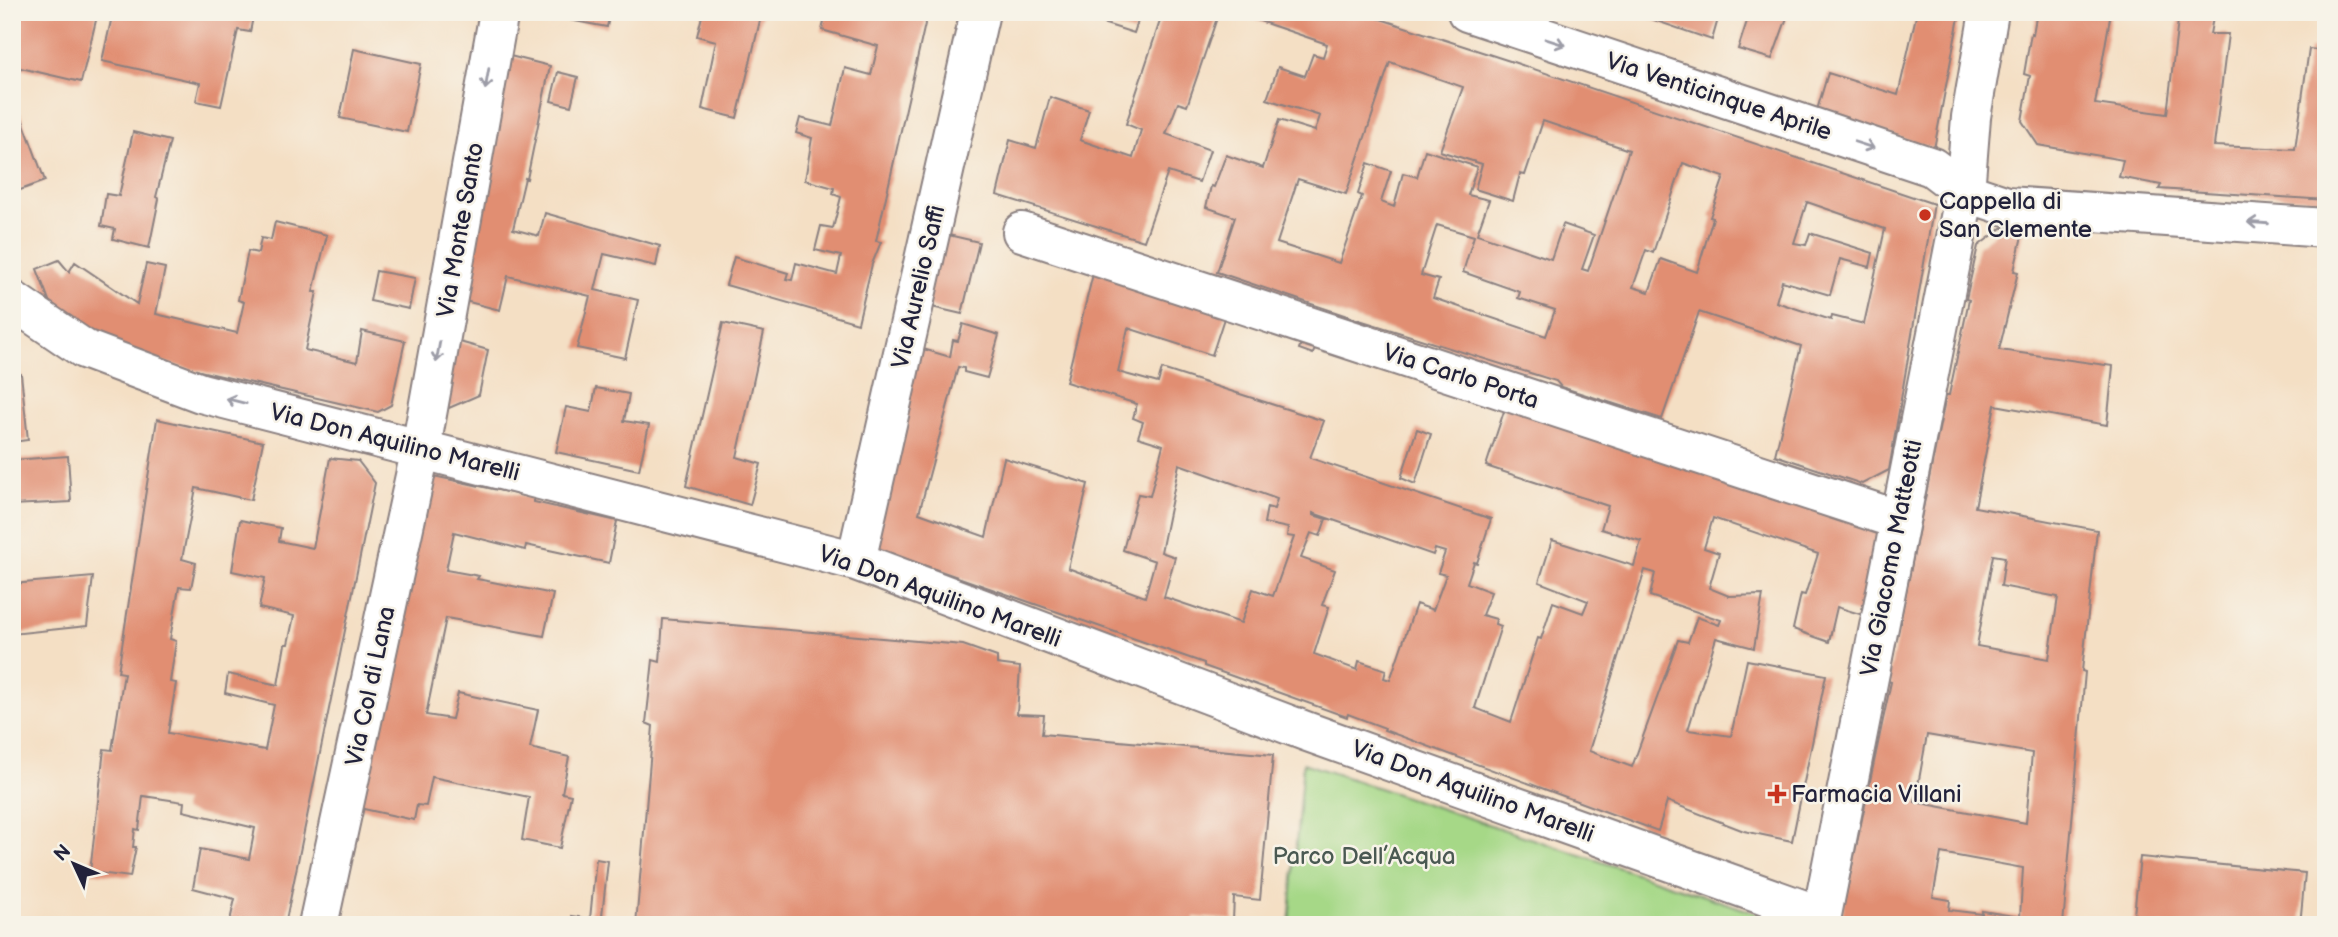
<svg xmlns="http://www.w3.org/2000/svg" width="2338" height="937" viewBox="0 0 2338 937" font-family="'Balsamiq Sans',sans-serif">
<style>
.green{fill:#a6d887;stroke:#647d61;stroke-width:2}
.building{fill:#e18e72;fill-rule:evenodd}
.lines{fill:none;stroke-linecap:round;stroke-linejoin:round}
.minor-casing{stroke:#8b8080;stroke-width:42}
.minor{stroke:#fff;stroke-width:38}
.oneway{stroke:#9c9ca7}
.poi-dot{fill:#c8321e;stroke:#f7f3e8;stroke-width:2.5}
.labels{text-anchor:middle;stroke-width:5;stroke-linejoin:round;paint-order:stroke}
.street-label{font-size:24px;fill:#22223b;stroke:#f7f3e8}
.poi-label{font-size:24px;fill:#22223b;stroke:#f7f3e8;text-anchor:start}
.park-label{font-size:24px;fill:#4a5952;stroke:#f7f3e8}
</style>
<rect width="100%" height="100%" fill="#f7f3e8"/>
<filter id="ink" filterUnits="userSpaceOnUse"><feTurbulence type="fractalNoise" baseFrequency=".0143" numOctaves="2"/><feDisplacementMap in="SourceGraphic" scale="14" xChannelSelector="R" yChannelSelector="G"/><feConvolveMatrix kernelMatrix="1 2 1 2 8 2 1 2 1" color-interpolation-filters="sRGB"/></filter>
<filter id="wash" filterUnits="userSpaceOnUse"><feTurbulence type="fractalNoise" baseFrequency=".00686" numOctaves="4" result="noise"/><feDisplacementMap in="SourceGraphic" scale="28" xChannelSelector="R" yChannelSelector="G"/><feGaussianBlur stdDeviation="1.57" result="paint"/><feColorMatrix in="noise" values="0 0 0 0 0 0 0 0 0 0 0 0 0 0 0 0 0 1.4 0 .05"/><feComposite in="paint" operator="in"/></filter>
<g filter="url(#wash)">
<rect width="100%" height="100%" fill="#f4dfc4"/>
<path class="green" d="M 1303,763 L 1792,925 L 1289,925 Z"/>
<g id="blocks">
<path class="building" d="M 17,12 L 98,12 L 81,82 L 12,66 L 12,33 Z
M 113,12 L 254,12 L 250,32 L 238,30 L 221,106 L 196,101 L 200,83 L 102,61 Z
M 549,12 L 610,12 L 607,27 L 548,16 Z
M 703,12 L 762,12 L 737,118 L 702,109 L 716,41 L 697,36 Z
M 810,12 L 931,12 L 930,16 L 927,15 L 876,241 L 881,242 L 872,264 L 858,323 L 726,285 L 734,257 L 788,273 L 786,279 L 792,280 L 796,263 L 837,274 L 841,256 L 815,250 L 821,226 L 833,228 L 841,197 L 833,194 L 834,188 L 805,180 L 812,138 L 796,133 L 800,118 L 832,126 L 845,68 L 871,75 L 878,46 L 822,30 L 825,18 Z
M 1081,12 L 1141,12 L 1134,33 L 1080,16 Z
M 1163,12 L 1219,12 L 1187,106 L 1178,103 L 1166,134 L 1210,150 L 1199,182 L 1168,172 L 1144,241 L 997,195 L 1010,140 L 1036,148 L 1050,97 L 1089,110 L 1080,140 L 1133,158 L 1141,130 L 1126,124 Z
M 1233,12 L 1359,12 L 1513,62 L 1934,204 L 1889,470 L 1862,484 L 1775,455 L 1801,346 L 1699,312 L 1662,419 L 1561,387 L 1556,381 L 1356,319 L 1217,272 L 1235,217 L 1206,207 L 1211,186 L 1214,187 L 1226,155 L 1263,168 L 1279,120 L 1315,131 L 1320,116 L 1267,99 L 1278,67 L 1305,76 L 1313,54 L 1323,57 L 1327,44 ZM 1390,62 L 1463,87 L 1440,151 L 1482,164 L 1475,189 L 1513,201 L 1520,174 L 1525,175 L 1543,121 L 1629,150 L 1588,271 L 1582,269 L 1594,235 L 1563,224 L 1551,259 L 1477,234 L 1489,200 L 1468,195 L 1477,167 L 1425,150 L 1417,177 L 1403,173 L 1394,207 L 1381,202 L 1391,171 L 1368,163 L 1358,194 L 1362,196 L 1339,263 L 1277,243 L 1298,179 L 1346,194 ZM 1683,163 L 1724,177 L 1710,217 L 1713,218 L 1697,272 L 1661,259 L 1649,292 L 1633,287 L 1646,250 L 1653,253 ZM 1807,202 L 1885,229 L 1864,324 L 1832,316 L 1831,320 L 1776,302 L 1782,281 L 1830,295 L 1840,259 L 1870,267 L 1873,253 L 1810,233 L 1806,245 L 1794,243 ZM 1437,225 L 1474,236 L 1463,272 L 1520,292 L 1518,298 L 1555,310 L 1546,336 L 1433,298 L 1439,280 L 1421,275 Z
M 1644,12 L 1720,12 L 1712,40 L 1642,16 Z
M 1750,12 L 1789,12 L 1772,59 L 1738,49 Z
M 1917,12 L 1960,12 L 1934,149 L 1817,110 L 1828,73 L 1898,95 Z
M 2037,12 L 2111,12 L 2095,104 L 2167,114 L 2179,12 L 2214,12 L 2210,34 L 2228,34 L 2214,146 L 2295,149 L 2309,49 L 2320,50 L 2326,15 L 2326,200 L 2159,189 L 2161,185 L 2119,177 L 2123,160 L 2038,145 L 2022,121 L 2030,76 L 2024,74 L 2031,33 L 2033,34 Z
M 354,49 L 421,64 L 407,132 L 340,118 Z
M 506,55 L 550,66 L 527,179 L 525,178 L 513,229 L 539,236 L 545,213 L 660,246 L 656,266 L 604,254 L 595,290 L 638,300 L 625,358 L 577,348 L 590,296 L 508,276 L 500,310 L 457,299 Z
M 558,72 L 578,77 L 571,106 L 551,101 Z
M 12,101 L 16,102 L 45,181 L 12,193 Z
M 133,132 L 170,141 L 156,197 L 159,199 L 149,248 L 113,239 L 115,229 L 101,226 L 106,194 L 119,196 Z
M 275,222 L 327,235 L 313,292 L 317,292 L 305,350 L 357,362 L 362,331 L 405,341 L 391,405 L 378,412 L 126,354 L 50,303 L 37,269 L 59,260 L 69,272 L 75,262 L 137,304 L 146,264 L 165,268 L 156,314 L 237,333 L 244,302 L 238,300 L 248,251 L 258,253 L 261,238 L 271,240 Z
M 2024,227 L 2014,271 L 2018,272 L 1999,350 L 2113,366 L 2107,425 L 1995,405 L 1975,507 L 2097,530 L 2082,671 L 2085,672 L 2063,925 L 1843,925 L 1840,923 L 1891,682 L 1888,681 L 1946,395 L 1949,395 L 1969,300 L 1966,299 L 1978,246 L 2002,228 ZM 1993,555 L 2005,557 L 2001,586 L 2058,597 L 2049,659 L 1977,646 ZM 1927,735 L 2032,753 L 2026,823 L 1915,802 ZM 1941,853 L 2023,868 L 2020,917 L 1982,911 L 1982,914 L 1949,910 L 1950,900 L 1933,897 Z
M 944,234 L 979,242 L 962,314 L 923,305 Z
M 1095,266 L 1227,309 L 1212,355 L 1128,328 L 1118,372 L 1158,383 L 1162,369 L 1324,421 L 1310,458 L 1491,519 L 1477,563 L 1474,562 L 1467,583 L 1491,592 L 1482,615 L 1496,619 L 1495,624 L 1501,626 L 1475,708 L 1511,722 L 1538,638 L 1541,639 L 1553,602 L 1583,613 L 1588,601 L 1539,582 L 1552,540 L 1634,566 L 1641,541 L 1601,529 L 1608,506 L 1486,466 L 1507,402 L 1881,524 L 1863,615 L 1837,607 L 1829,642 L 1793,629 L 1801,594 L 1805,595 L 1818,554 L 1713,518 L 1704,548 L 1719,553 L 1709,588 L 1729,596 L 1763,595 L 1754,648 L 1716,638 L 1688,730 L 1731,736 L 1747,660 L 1826,675 L 1792,841 L 1744,831 L 1667,801 L 1658,831 L 1384,730 L 1385,728 L 1348,714 L 1347,717 L 1204,666 L 1204,663 L 863,544 L 913,346 L 950,357 L 953,340 L 958,341 L 963,324 L 999,335 L 987,378 L 964,372 L 964,368 L 958,367 L 919,513 L 986,537 L 1004,458 L 1088,484 L 1068,568 L 1145,597 L 1155,561 L 1123,550 L 1138,494 L 1150,496 L 1163,445 L 1138,437 L 1143,422 L 1133,418 L 1137,404 L 1066,382 ZM 1179,464 L 1277,499 L 1274,509 L 1267,507 L 1264,523 L 1288,528 L 1287,536 L 1294,537 L 1273,596 L 1253,589 L 1241,623 L 1164,597 L 1175,557 L 1161,552 ZM 1313,513 L 1433,555 L 1435,549 L 1445,552 L 1438,573 L 1446,575 L 1433,610 L 1416,604 L 1390,680 L 1384,678 L 1386,670 L 1359,661 L 1357,670 L 1314,654 L 1329,607 L 1322,605 L 1335,570 L 1301,558 L 1311,533 L 1320,536 L 1326,519 L 1313,515 ZM 1645,570 L 1655,573 L 1650,596 L 1721,620 L 1719,625 L 1697,617 L 1688,642 L 1678,640 L 1632,767 L 1589,751 Z
M 376,271 L 415,278 L 409,309 L 370,301 Z
M 723,323 L 764,332 L 737,457 L 761,464 L 750,505 L 686,486 Z
M 1303,338 L 1317,342 L 1313,354 L 1299,349 Z
M 12,339 L 18,374 L 21,374 L 28,440 L 12,442 Z
M 449,339 L 488,350 L 479,395 L 435,414 Z
M 596,388 L 629,394 L 624,421 L 649,425 L 639,470 L 556,452 L 566,407 L 591,412 Z
M 157,419 L 263,442 L 251,500 L 196,488 L 182,559 L 196,563 L 191,588 L 179,587 L 170,639 L 176,641 L 170,682 L 176,683 L 168,733 L 265,750 L 274,705 L 225,693 L 228,674 L 278,685 L 285,644 L 288,644 L 294,616 L 259,608 L 265,578 L 232,571 L 240,520 L 281,528 L 279,541 L 313,548 L 330,458 L 358,461 L 375,483 L 285,925 L 229,925 L 235,899 L 193,888 L 200,849 L 249,859 L 255,828 L 183,811 L 184,802 L 143,796 L 139,830 L 135,829 L 133,847 L 136,847 L 130,877 L 90,872 L 104,749 L 112,750 L 124,673 L 118,672 Z
M 1417,429 L 1431,434 L 1415,484 L 1401,478 Z
M 68,456 L 71,502 L 12,505 L 12,460 Z
M 420,473 L 534,498 L 534,502 L 617,521 L 609,563 L 526,545 L 525,550 L 454,532 L 446,570 L 479,576 L 477,579 L 553,594 L 544,636 L 446,618 L 426,715 L 452,719 L 458,693 L 538,710 L 530,748 L 569,757 L 562,793 L 571,795 L 560,848 L 522,840 L 529,797 L 432,777 L 426,806 L 417,805 L 414,820 L 350,806 Z
M 93,577 L 87,626 L 12,634 L 12,584 Z
M 663,619 L 963,645 L 997,657 L 997,664 L 1020,667 L 1017,714 L 1044,715 L 1042,734 L 1273,755 L 1260,900 L 1234,897 L 1233,920 L 1194,917 L 1194,925 L 636,925 L 653,726 L 646,723 L 653,660 L 660,662 Z
M 2140,857 L 2305,873 L 2300,925 L 2133,925 Z
M 596,859 L 608,861 L 601,925 L 571,925 L 572,916 L 590,919 Z"/>
</g>
</g>
<g filter="url(#ink)">
<use href="#blocks" fill-opacity="0" stroke="#8b8080" stroke-width="2"/>
<g class="lines">
<defs>
<path id="minor" d="M 1467,12 L 1932,167 L 1965,192 L 2007,206 L 2326,228
M 1022,232 L 1899,520
M 12,300 L 84,349 L 201,393 L 856,561 L 1308,732 L 1821,916
M 856,561 L 980,12
M 318,925 L 421,448 L 499,12
M 1820,925 L 1965,192 L 1971,117 L 1989,12"/>
</defs>
<use href="#minor" class="minor-casing"/>
<use href="#minor" class="minor"/>
</g>
<defs><path id="oneway-shaft" d="M-6 0H5M1.5-3L5.5 0L1.5 3" fill="none" stroke-width="1.6" stroke-linecap="round" stroke-linejoin="round" transform="scale(1.75)"/></defs>
<g class="oneway">
<use href="#oneway-shaft" transform="translate(1555 42) rotate(18)"/>
<use href="#oneway-shaft" transform="translate(487 79) rotate(100)"/>
<use href="#oneway-shaft" transform="translate(1864 145) rotate(18)"/>
<use href="#oneway-shaft" transform="translate(2258 223) rotate(-176)"/>
<use href="#oneway-shaft" transform="translate(438 352) rotate(100)"/>
<use href="#oneway-shaft" transform="translate(236 401) rotate(-166)"/>
</g>
</g>
<g class="poi-dot">
<circle cx="1925" cy="215" r="7"/>
<path d="M1773.5 783.5h7v7h7v7h-7v7h-7v-7h-7v-7h7z"/>
</g>
<g class="labels">
<g class="street-label">
<text transform="translate(1719 96) rotate(18)" y="8">Via Venticinque Aprile</text>
<text transform="translate(460 230) rotate(-80)" y="8">Via Monte Santo</text>
<text transform="translate(918 287) rotate(-77)" y="8">Via Aurelio Saffi</text>
<text transform="translate(1461 376) rotate(18)" y="8">Via Carlo Porta</text>
<text transform="translate(395 442) rotate(14)" y="8">Via Don Aquilino Marelli</text>
<text transform="translate(1891 558) rotate(-79)" y="8">Via Giacomo Matteotti</text>
<text transform="translate(940 596) rotate(20)" y="8">Via Don Aquilino Marelli</text>
<text transform="translate(370 686) rotate(-78)" y="8">Via Col di Lana</text>
<text transform="translate(1473 791) rotate(20)" y="8">Via Don Aquilino Marelli</text>
</g>
<g class="poi-label">
<text x="1939" y="209">Cappella di<tspan x="1939" dy="28">San Clemente</tspan></text>
<text x="1791" y="802">Farmacia Villani</text>
</g>
<g class="park-label">
<text x="1364" y="864">Parco Dell’Acqua</text>
</g>
</g>
<rect width="2338" height="937" fill="none" stroke="#f7f3e8" stroke-width="42"/>
<g transform="translate(74 864) rotate(314)" stroke="#f7f3e8" stroke-width="5" paint-order="stroke">
<path d="M0-5L12 26L0 18L-12 26Z" fill="#22223b"/>
<text y="-10" font-size="19" font-weight="bold" text-anchor="middle" fill="#22223b">N</text>
</g>
</svg>
